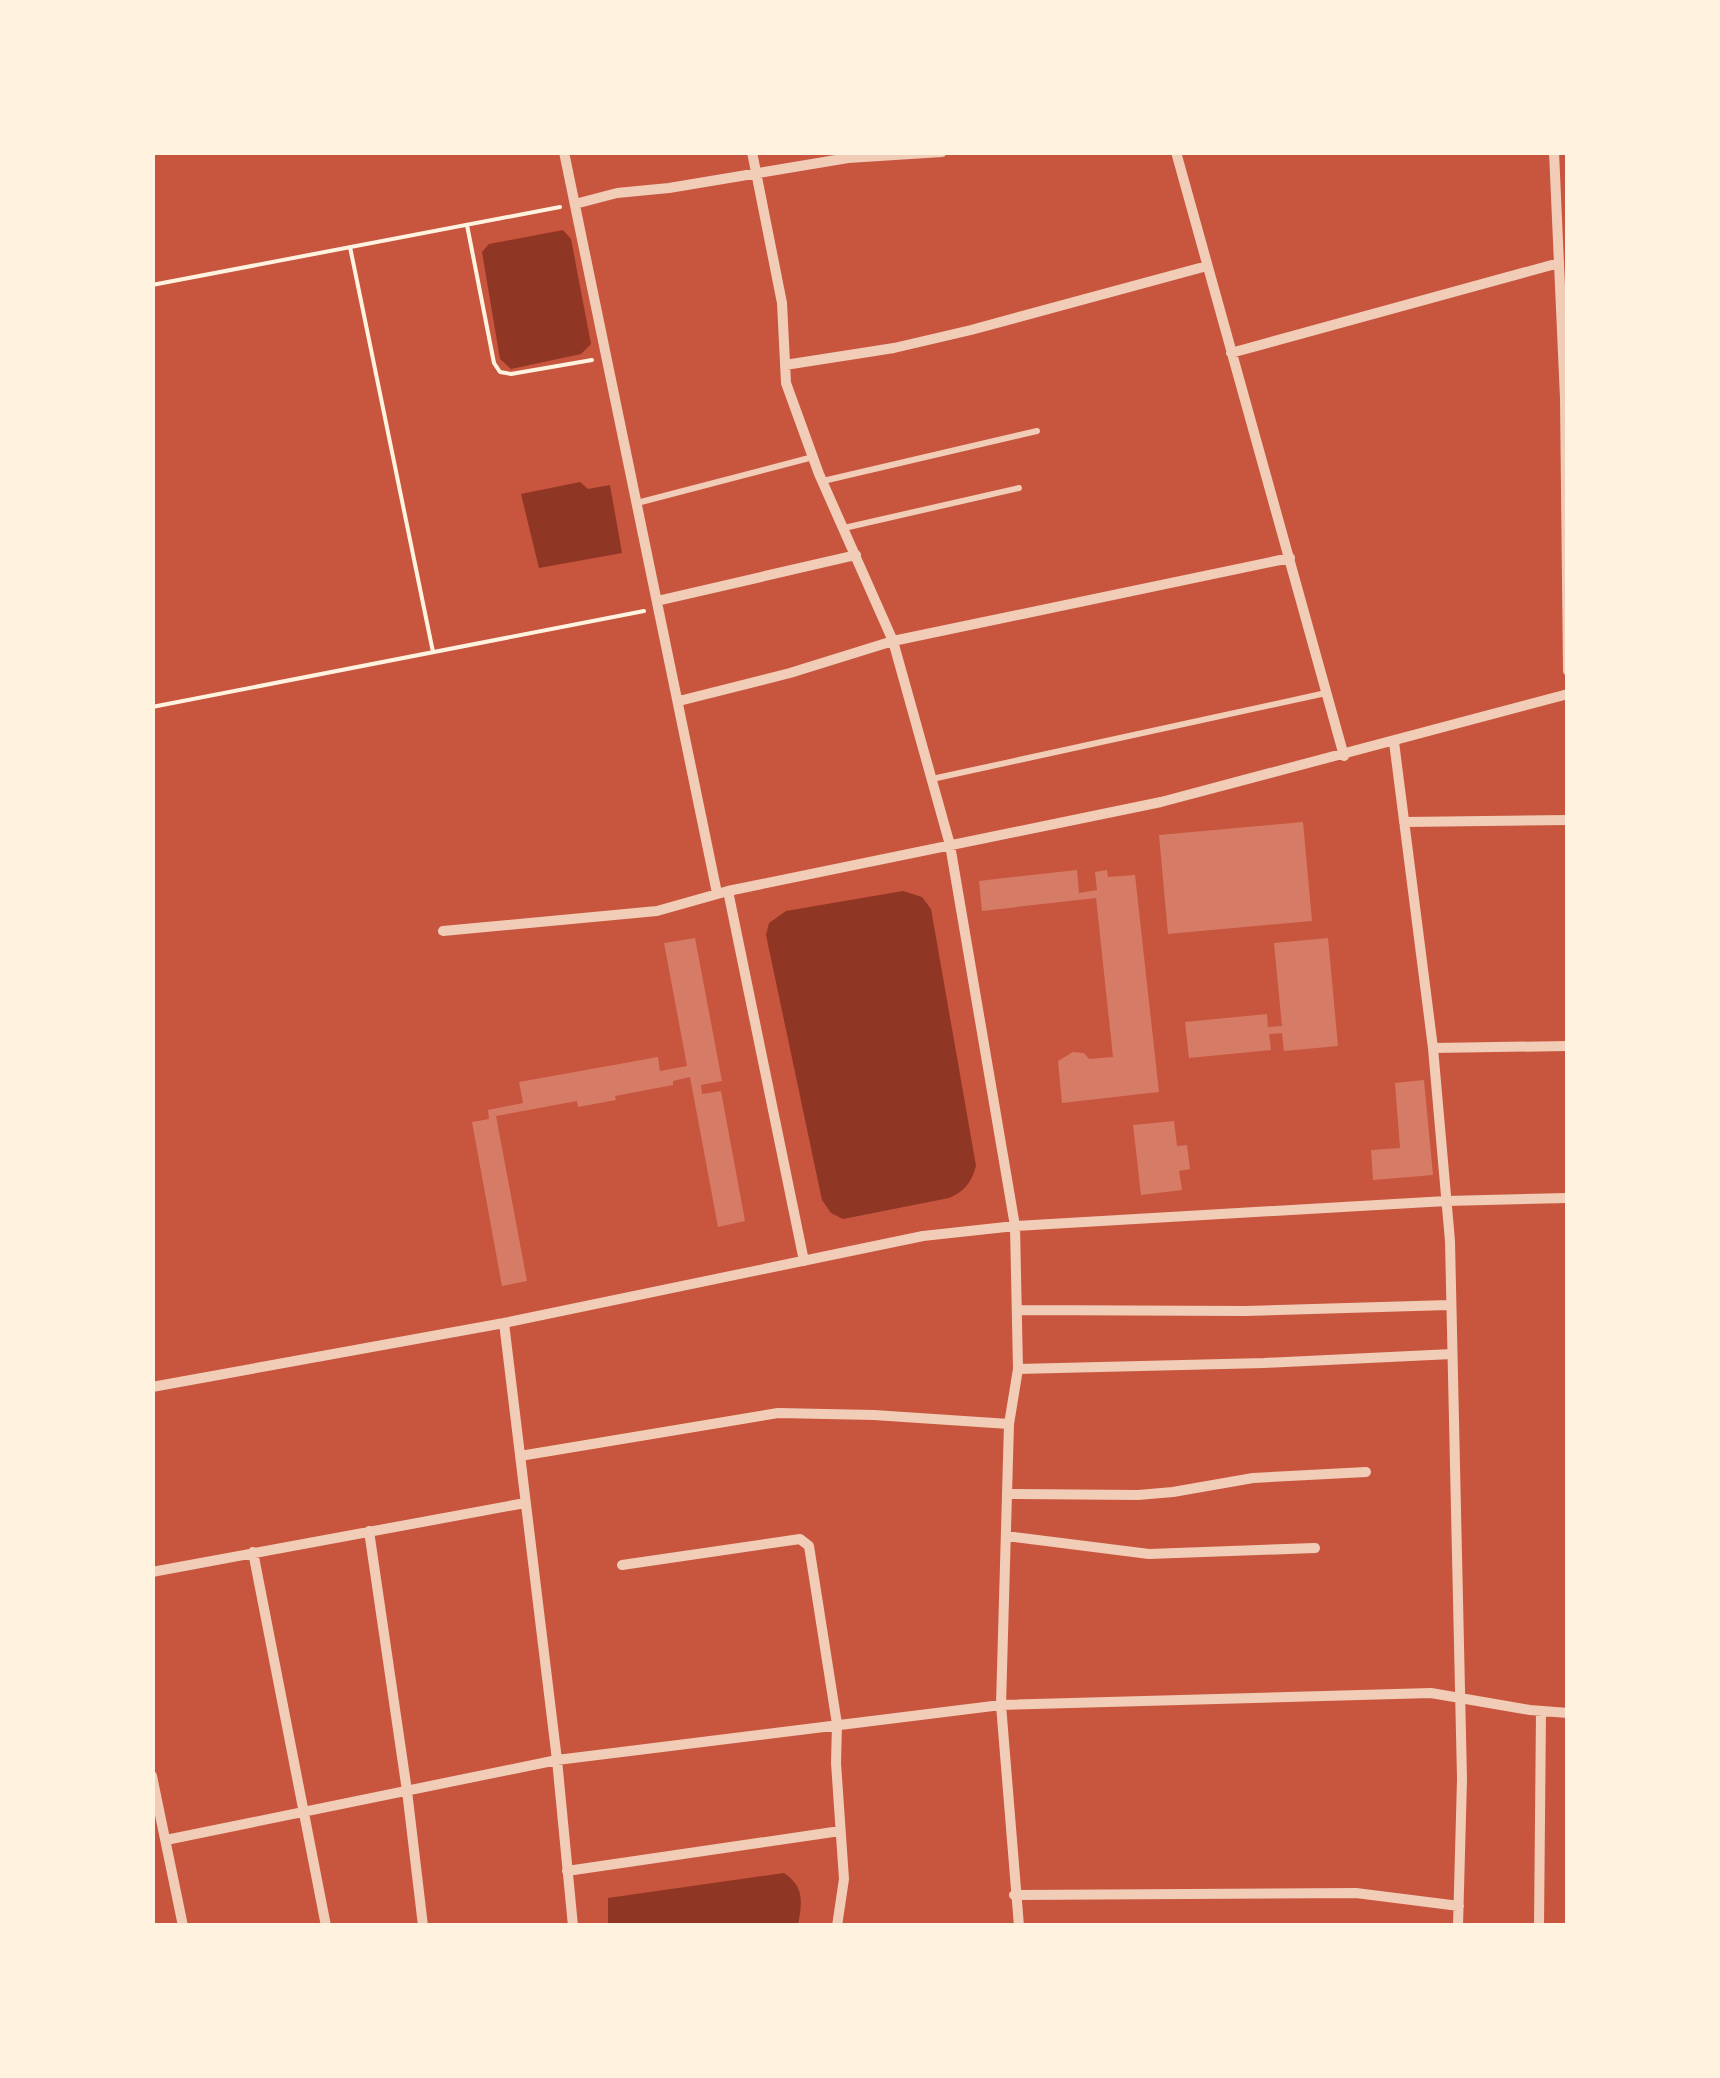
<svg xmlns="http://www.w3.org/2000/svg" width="1720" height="2078" viewBox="0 0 1720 2078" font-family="'Space Grotesk',sans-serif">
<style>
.water{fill:#8f3625}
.building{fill:#d67c66}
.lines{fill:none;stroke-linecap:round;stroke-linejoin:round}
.path{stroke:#fff3e0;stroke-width:4}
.service{stroke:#f1ccb7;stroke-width:6}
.minor{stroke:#f1ccb7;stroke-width:10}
</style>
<rect width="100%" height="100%" fill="#c8553d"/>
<path class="water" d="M 563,230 L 571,239 L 591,344 L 581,354 L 511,369 L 500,359 L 482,252 L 489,244 Z
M 580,482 L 588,489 L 610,485 L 622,553 L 539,568 L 521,494 Z
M 903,891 L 922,897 L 931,909 L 976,1166 C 971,1183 965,1191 949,1198 L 843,1219 L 831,1213 L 822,1200 L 766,935 L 769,923 L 786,911 Z
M 784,1873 C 805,1887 802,1903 798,1925 L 608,1925 L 608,1898 Z"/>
<path class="building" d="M 1303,822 L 1312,921 L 1168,934 L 1159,835 Z
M 1077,870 L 1079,893 L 1097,890 L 1095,872 L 1107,870 L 1108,877 L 1135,875 L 1159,1092 L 1062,1103 L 1058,1061 L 1073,1052 L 1084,1053 L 1089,1059 L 1113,1057 L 1096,898 L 982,911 L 979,881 Z
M 695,938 L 722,1081 L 701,1085 L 702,1094 L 721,1091 L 745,1221 L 718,1227 L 690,1077 L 673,1081 L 673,1085 L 615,1096 L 616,1100 L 578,1107 L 577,1101 L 496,1116 L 527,1281 L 502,1286 L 472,1122 L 489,1119 L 488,1110 L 523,1103 L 519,1082 L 658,1057 L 660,1071 L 687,1066 L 664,943 Z
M 1328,938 L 1338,1046 L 1284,1051 L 1282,1033 L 1269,1034 L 1271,1050 L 1189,1058 L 1185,1022 L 1267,1014 L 1268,1027 L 1282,1026 L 1274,943 Z
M 1424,1080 L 1433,1175 L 1373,1180 L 1371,1150 L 1400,1148 L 1395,1083 Z
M 1174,1121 L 1177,1146 L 1187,1145 L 1190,1169 L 1179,1171 L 1182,1190 L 1141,1195 L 1133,1125 Z"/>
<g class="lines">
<path class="path" d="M 467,225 L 494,363 L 500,372 L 511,374 L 592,360
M 350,247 L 433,652
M 152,285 L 560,207
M 152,707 L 644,611"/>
<path class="service" d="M 823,481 L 1037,431
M 637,503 L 813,457
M 844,528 L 1019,488
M 932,779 L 1326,693"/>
<path class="minor" d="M 564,152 L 717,893
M 752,152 L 782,303 L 786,383 L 819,474 L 893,641 L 950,845 L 1015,1226 L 1018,1369 L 1009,1424 L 1001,1705 L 1019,1926
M 1176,152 L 1344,756
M 1554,152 L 1565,398 L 1568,671
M 575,204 L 617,193 L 669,188 L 848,158 L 942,152
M 1231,353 L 1559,263
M 785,365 L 894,348 L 971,330 L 1207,266
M 657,601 L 856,555
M 679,701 L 790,673 L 893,641 L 1290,558
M 1394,742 L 1433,1048 L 1450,1241 L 1462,1779 L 1458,1926
M 1404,822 L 1568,820
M 728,891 L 804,1261
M 443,931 L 657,911 L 728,891 L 1161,802 L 1568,694
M 1433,1048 L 1568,1046
M 1017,1310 L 1246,1311 L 1449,1305
M 504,1323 L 557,1760 L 573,1926
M 1018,1369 L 1264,1363 L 1452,1354
M 152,1387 L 504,1323 L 923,1236 L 1015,1226 L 1446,1201 L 1568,1198
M 520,1456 L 778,1413 L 874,1415 L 1009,1424
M 1007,1494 L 1138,1495 L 1173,1492 L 1253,1478 L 1366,1472
M 369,1531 L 407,1791 L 423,1926
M 1006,1536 L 1149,1554 L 1315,1548
M 253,1552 L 326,1926
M 622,1565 L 800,1539 L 809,1546 L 837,1724 L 836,1763 L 844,1879 L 837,1926
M 152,1572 L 525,1503
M 152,1776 L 183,1926
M 166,1840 L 557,1760 L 1001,1705 L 1431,1693 L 1530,1710 L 1568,1713
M 567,1871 L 840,1831
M 1014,1895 L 1356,1893 L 1459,1906
M 1539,1926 L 1541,1711"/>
</g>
<rect width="1720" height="2078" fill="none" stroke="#fff3e0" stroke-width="310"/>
</svg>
